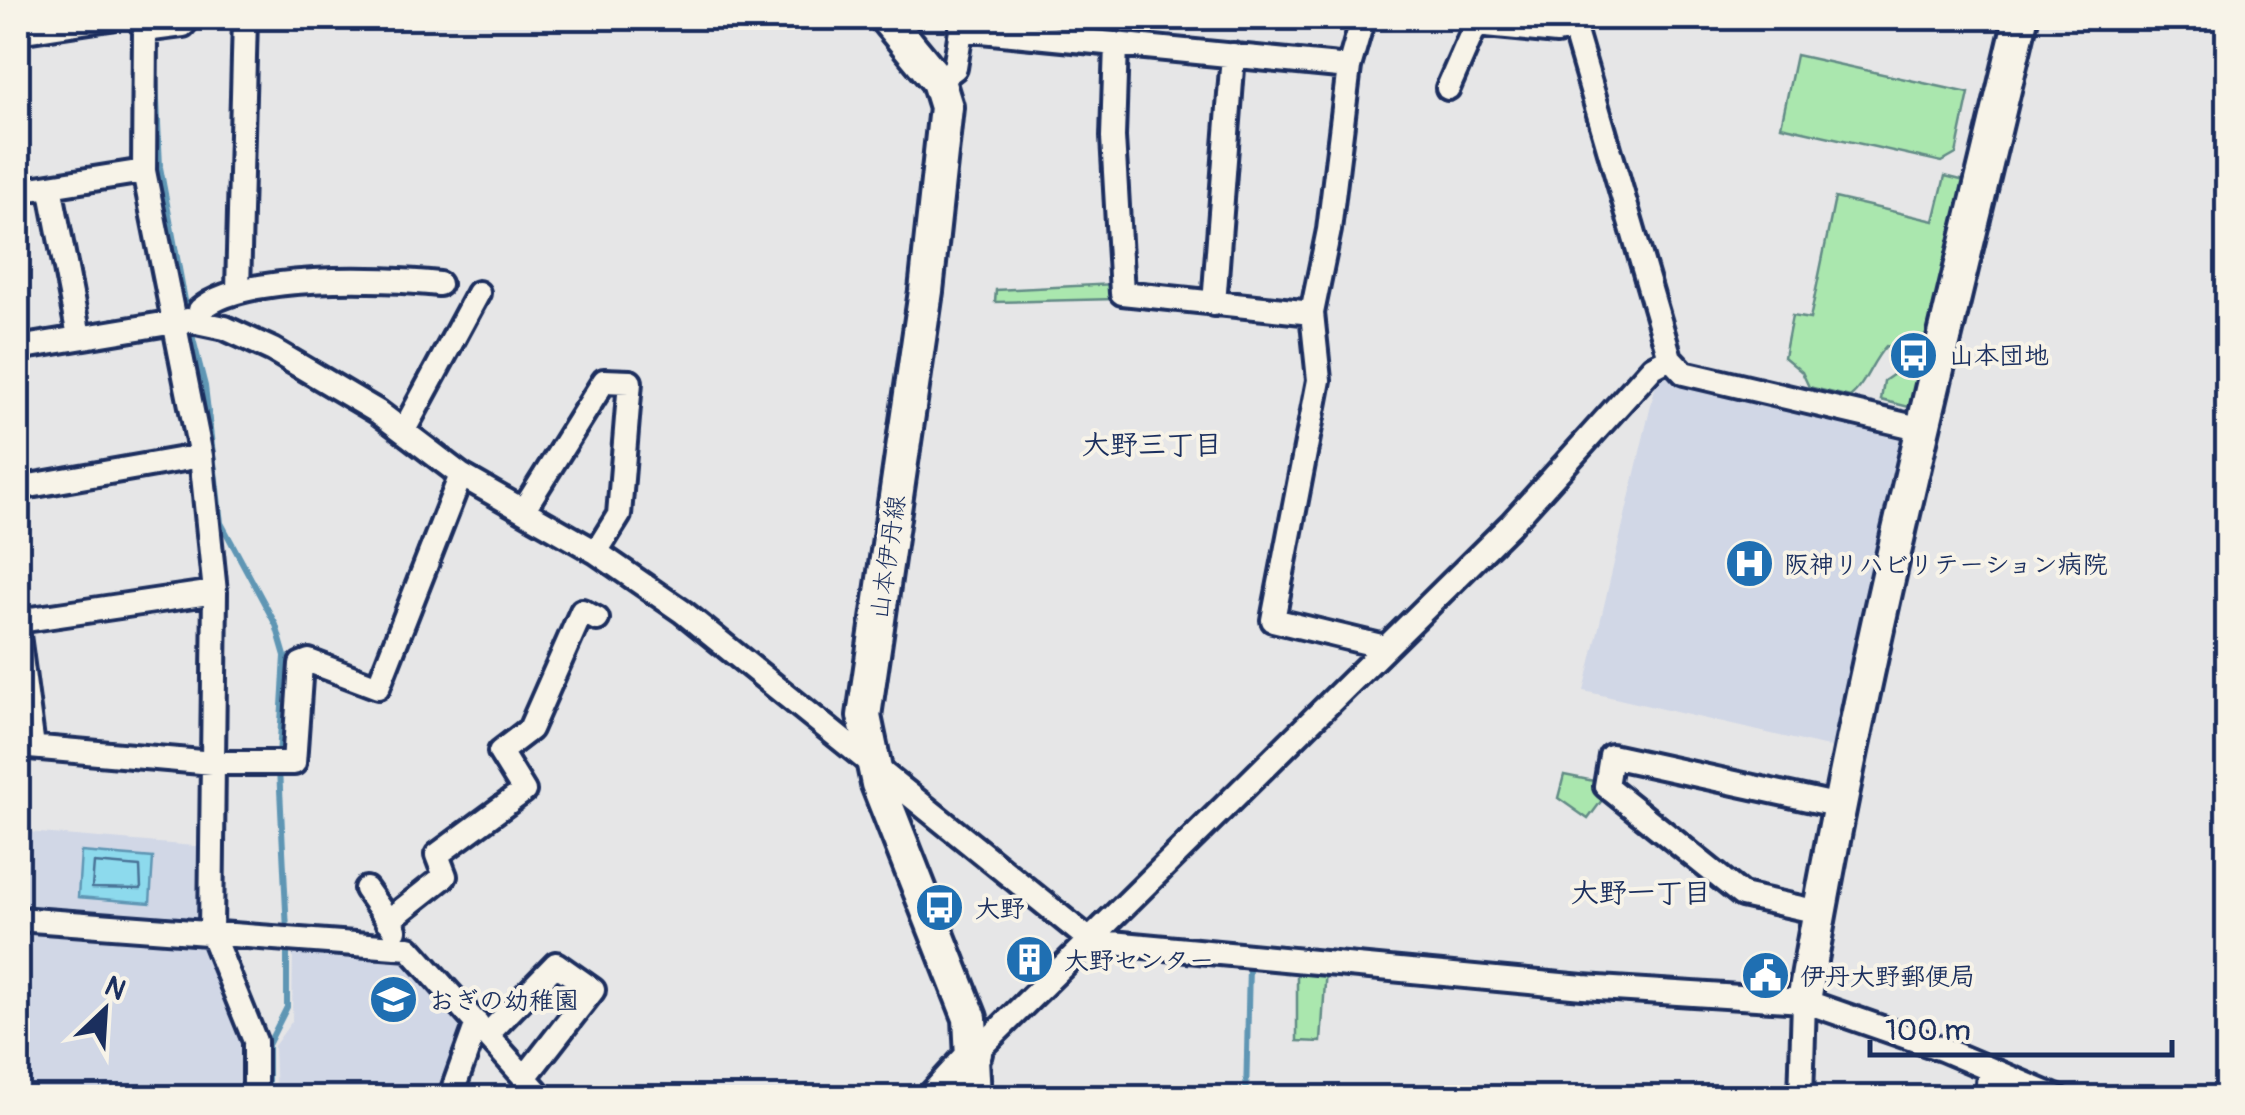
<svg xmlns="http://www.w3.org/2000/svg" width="2245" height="1115" viewBox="0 0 2245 1115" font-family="Pangolin,'Klee One',sans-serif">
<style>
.built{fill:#d1d7e6}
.green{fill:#aae7ae;stroke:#628b86;stroke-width:2.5}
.water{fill:#8ddaed;stroke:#5f96b4;stroke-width:2.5}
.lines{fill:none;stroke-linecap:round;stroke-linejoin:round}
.shore{stroke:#497397;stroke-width:2.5}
.stream{stroke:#5f96b4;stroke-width:6}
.street-casing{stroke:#1b2f5e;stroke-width:30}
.secondary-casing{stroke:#1b2f5e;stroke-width:40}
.street{stroke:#f7f3e8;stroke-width:22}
.secondary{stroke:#f7f3e8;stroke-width:32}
.labels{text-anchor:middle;stroke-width:8;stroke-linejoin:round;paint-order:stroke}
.poi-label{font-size:25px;font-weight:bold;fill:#1b2f5e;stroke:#f7f3e8;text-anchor:start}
.street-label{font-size:25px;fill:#1b2f5e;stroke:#f7f3e8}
.neighbourhood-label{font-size:28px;font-weight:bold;fill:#1b2f5e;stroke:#f7f3e8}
</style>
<rect width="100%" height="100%" fill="#e6e6e7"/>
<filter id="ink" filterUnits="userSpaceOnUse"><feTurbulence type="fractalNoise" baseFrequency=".01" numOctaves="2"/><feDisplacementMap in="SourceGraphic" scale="20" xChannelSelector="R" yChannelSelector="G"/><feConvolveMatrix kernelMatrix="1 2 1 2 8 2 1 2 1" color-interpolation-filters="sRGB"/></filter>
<g filter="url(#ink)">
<path class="built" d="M 1658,375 L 1912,437 L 1841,750 L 1584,691 Z
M 28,832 L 206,847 L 247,1038 L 248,1097 L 18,1098 L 18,924 Z
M 293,948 L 412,958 L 473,1025 L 444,1097 L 276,1097 L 274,1046 L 292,1021 Z"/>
<path class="green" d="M 1796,55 L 1969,93 L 1956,154 L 1942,162 L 1781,126 Z
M 1945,176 L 1973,183 L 1933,352 L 1886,346 C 1871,362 1866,384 1850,397 L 1809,387 L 1802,372 L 1784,357 L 1792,316 L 1810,319 L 1835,198 L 1934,221 Z
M 1115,284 L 1115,299 L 995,302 L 996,290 Z
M 1907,365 L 1924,370 L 1917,409 L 1881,400 L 1884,381 Z
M 1564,775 L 1599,782 L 1597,792 L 1605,796 L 1588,819 L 1558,798 Z
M 1303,967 L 1326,968 L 1321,1042 L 1297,1041 L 1297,976 Z"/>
<path class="water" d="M 81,852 L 153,858 L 150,903 L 78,897 Z"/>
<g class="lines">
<path class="shore" d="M 94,863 L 140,867 L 141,889 L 92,888 Z"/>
<path class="stream" d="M 156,79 L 160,167 L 187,311
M 191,331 L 205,386 L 221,523 L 276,625 L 285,656 L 279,757
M 279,769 L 287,931
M 268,1098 L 268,1045 L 287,1007 L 287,944
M 1246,1098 L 1249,965"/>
<defs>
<path id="street" d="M 138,18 L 145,30 L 144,171 L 201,456 L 215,592
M 1363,18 L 1349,67 L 1329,230 L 1312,313 L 1319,380 L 1273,620 L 1385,647
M 1571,18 L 1670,358 L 1684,373 L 1923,429
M 961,29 L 1349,67
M 145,30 L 183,25 L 189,18
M 18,32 L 110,18
M 1116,44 L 1113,137 L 1122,293 L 1312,313
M 938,81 L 955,68 L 963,18
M 1448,88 L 1476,24 L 1557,32 L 1574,28
M 50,186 L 79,336
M 18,191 L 144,171
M 238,290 L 245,18
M 1214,304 L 1233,55
M 199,321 L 200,310 C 241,273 384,278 439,284
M 18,348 L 187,320 L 225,328 L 273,350 L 378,412 L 461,475 L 596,552 L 683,612 L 1091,941 L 1583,987 L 1804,1001 L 1942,1049 L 2058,1098
M 404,430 L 478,293
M 18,488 L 201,456
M 524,509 L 604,381 L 630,382 L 619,515 L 596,552
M 18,621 L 215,592 L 211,932 L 255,1041 L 255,1098
M 18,635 L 33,747
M 18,746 L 213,763 L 294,763 L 301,664 L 309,661 L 378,687 L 461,475
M 366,889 L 395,930
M 1819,912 L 1742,895 L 1606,786 L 1611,756 L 1840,806
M 18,919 L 409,948 L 543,1098
M 388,921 L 445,876 L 437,855 L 524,791 L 500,752 L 530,729 L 582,611 L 597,619
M 488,1034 L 556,964 L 593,990 L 526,1076
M 975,1053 L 1511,524 L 1653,367 L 1670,358
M 450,1098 L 477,1023
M 1801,1098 L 1804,1001
M 1987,1098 L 1989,1071"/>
<path id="secondary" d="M 886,18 L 938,81 L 946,107 L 926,291 L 864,716 L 878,784 L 970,1018 L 974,1098
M 1804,1001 C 1859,670 1944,344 2021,18
M 934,1098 L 975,1053"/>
</defs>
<use href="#street" class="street-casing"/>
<use href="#secondary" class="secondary-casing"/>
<use href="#street" class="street"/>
<use href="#secondary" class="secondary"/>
</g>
</g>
<defs>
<symbol id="bus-disc" viewBox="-11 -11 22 22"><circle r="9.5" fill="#1f6fb2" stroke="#f7f3e8"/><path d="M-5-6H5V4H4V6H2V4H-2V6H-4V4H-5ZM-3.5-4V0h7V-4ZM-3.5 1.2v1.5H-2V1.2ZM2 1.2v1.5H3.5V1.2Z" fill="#fff"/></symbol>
<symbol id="hospital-disc" viewBox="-11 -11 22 22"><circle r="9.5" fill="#1f6fb2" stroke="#f7f3e8"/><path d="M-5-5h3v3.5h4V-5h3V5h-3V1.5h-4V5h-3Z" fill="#fff"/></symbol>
<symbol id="building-disc" viewBox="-11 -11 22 22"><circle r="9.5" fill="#1f6fb2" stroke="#f7f3e8"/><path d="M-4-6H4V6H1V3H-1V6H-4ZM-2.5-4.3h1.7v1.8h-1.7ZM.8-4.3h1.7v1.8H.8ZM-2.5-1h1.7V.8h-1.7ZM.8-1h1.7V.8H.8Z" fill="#fff"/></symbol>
<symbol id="civic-disc" viewBox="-11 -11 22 22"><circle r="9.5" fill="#1f6fb2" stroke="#f7f3e8"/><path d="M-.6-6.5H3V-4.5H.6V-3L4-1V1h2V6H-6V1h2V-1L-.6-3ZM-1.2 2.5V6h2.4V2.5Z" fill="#fff"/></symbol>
<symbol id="school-disc" viewBox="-11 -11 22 22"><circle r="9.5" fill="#1f6fb2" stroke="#f7f3e8"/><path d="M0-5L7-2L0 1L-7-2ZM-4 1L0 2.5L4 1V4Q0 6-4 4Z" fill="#fff"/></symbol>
</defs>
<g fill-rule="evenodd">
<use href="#bus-disc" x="1886" y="328" width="55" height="55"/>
<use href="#hospital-disc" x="1722" y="536" width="55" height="55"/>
<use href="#bus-disc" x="912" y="880" width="55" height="55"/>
<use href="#building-disc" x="1002" y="932" width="55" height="55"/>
<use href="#civic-disc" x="1738" y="948" width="55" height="55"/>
<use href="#school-disc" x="366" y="972" width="55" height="55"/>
</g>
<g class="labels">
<g class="poi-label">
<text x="1949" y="364">山本団地</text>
<text x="1784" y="573">阪神リハビリテーション病院</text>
<text x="975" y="917">大野</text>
<text x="1064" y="969">大野センター</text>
<text x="1800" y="985">伊丹大野郵便局</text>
<text x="429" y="1009">おぎの幼稚園</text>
</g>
<g class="street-label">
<text transform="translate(887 557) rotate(-82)" y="9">山本伊丹線</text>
</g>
<g class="neighbourhood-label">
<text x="1152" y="454">大野三丁目</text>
<text x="1641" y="902">大野一丁目</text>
</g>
</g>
<rect width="2245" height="1115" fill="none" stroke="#f7f3e8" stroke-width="60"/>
<rect x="30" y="30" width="2185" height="1055" fill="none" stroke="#1b2f5e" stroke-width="4" filter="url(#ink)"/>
<g transform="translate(105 1010) rotate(25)" stroke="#f7f3e8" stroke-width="8" paint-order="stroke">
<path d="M0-8L18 38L0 25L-18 38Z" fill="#1b2f5e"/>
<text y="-15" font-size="28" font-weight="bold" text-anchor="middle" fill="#1b2f5e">N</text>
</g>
<path d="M1870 1040v15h302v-15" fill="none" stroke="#1b2f5e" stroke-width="5"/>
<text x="1885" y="1040" font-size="30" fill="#1b2f5e" stroke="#f7f3e8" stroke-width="8" paint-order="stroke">100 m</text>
</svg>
